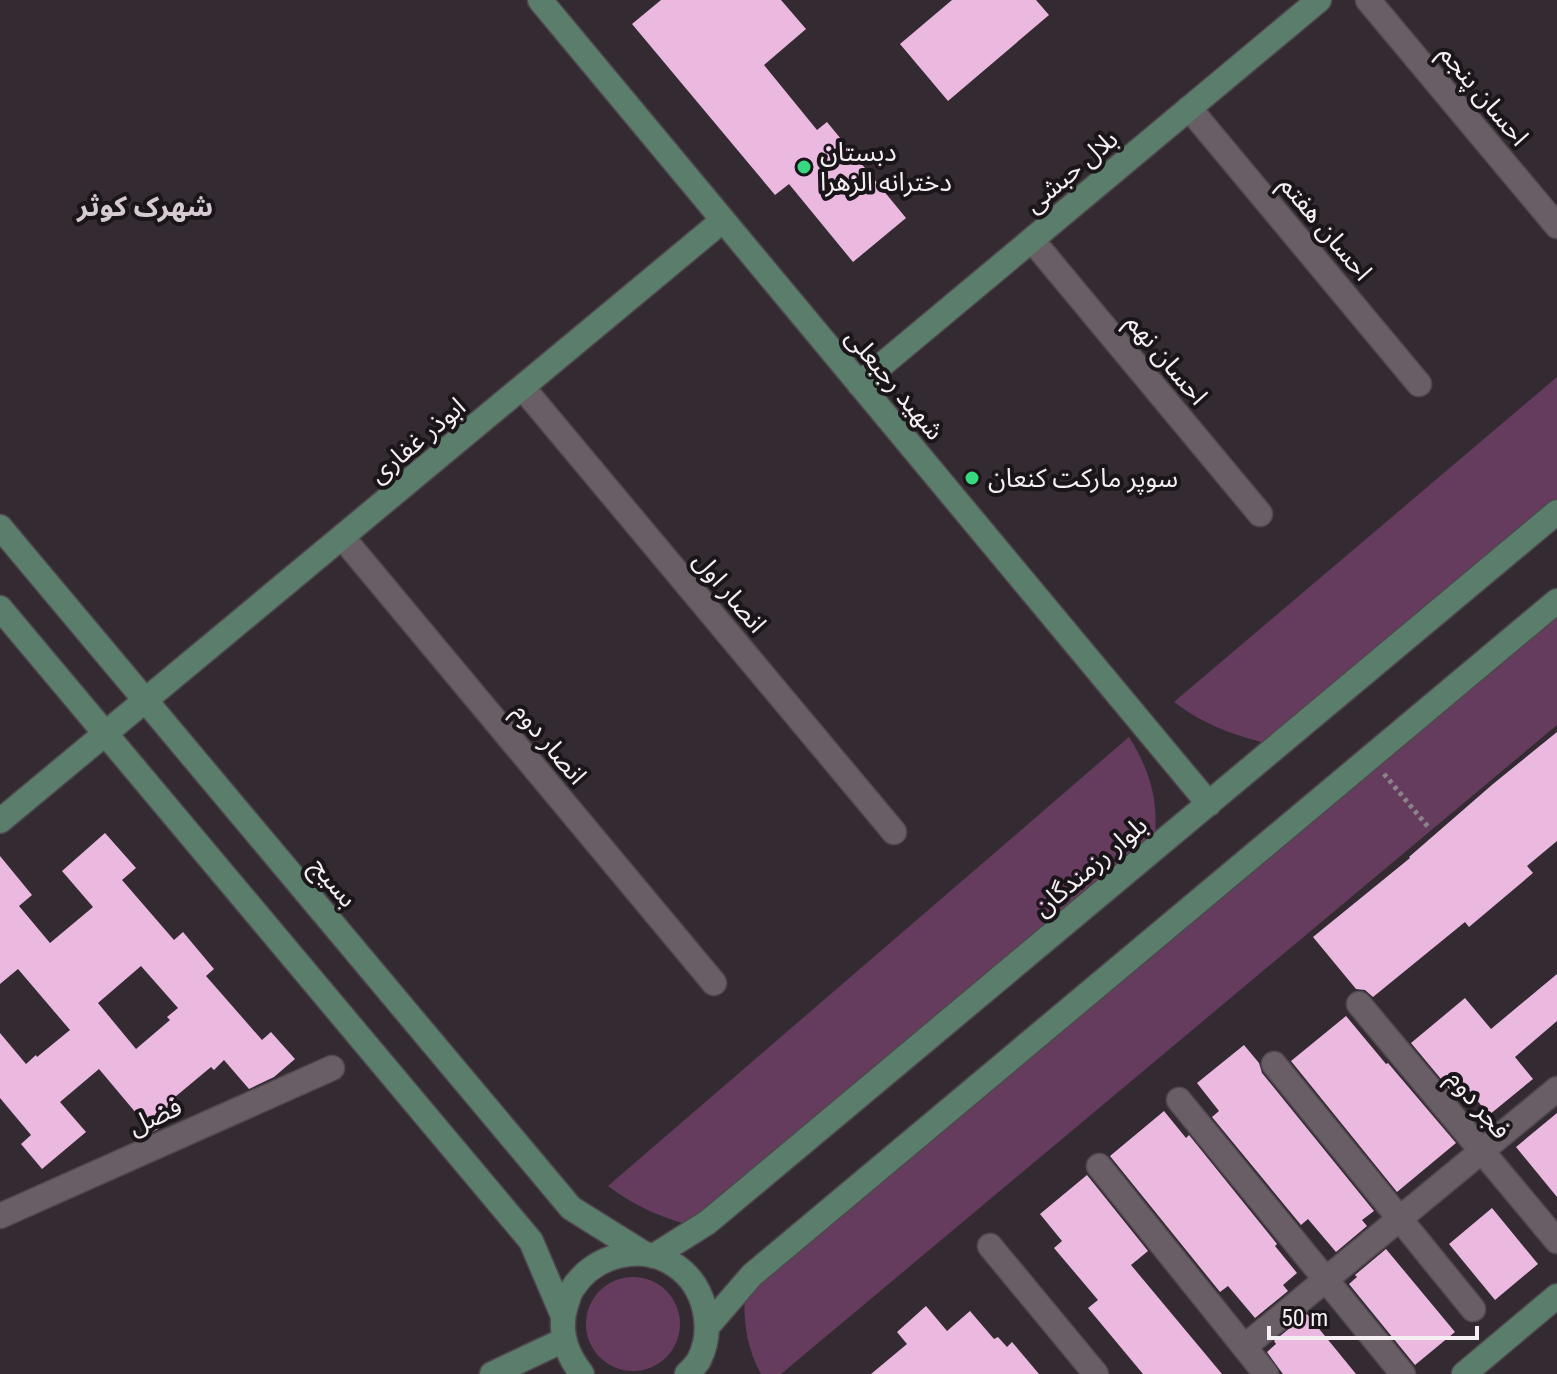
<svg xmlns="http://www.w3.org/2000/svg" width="1557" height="1374" viewBox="0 0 1557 1374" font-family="'Roboto Condensed','Noto Sans Arabic',sans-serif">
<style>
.green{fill:#663c5e}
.building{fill:#ebb8e0;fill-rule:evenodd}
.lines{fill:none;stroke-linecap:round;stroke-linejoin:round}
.street-casing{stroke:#4f484e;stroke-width:27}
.secondary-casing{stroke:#4f484e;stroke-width:27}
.path{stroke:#8a8389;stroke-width:5;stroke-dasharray:4 4;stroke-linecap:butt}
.street{stroke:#695e66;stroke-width:24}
.secondary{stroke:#5b7d6b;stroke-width:24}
.poi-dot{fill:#37d880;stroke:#191518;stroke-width:3}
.labels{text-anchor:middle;stroke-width:8;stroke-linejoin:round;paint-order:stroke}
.street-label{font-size:26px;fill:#f5eff4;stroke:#191518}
.poi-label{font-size:26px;fill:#f5eff4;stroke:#191518;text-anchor:start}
.neighbourhood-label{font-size:28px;font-weight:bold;fill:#d5c9d2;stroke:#191518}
</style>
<rect width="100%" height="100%" fill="#342b32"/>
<path class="green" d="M 1557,377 L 1557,512 L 1277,746 C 1237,736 1207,727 1174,702 Z
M 1557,601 L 1557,725 L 781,1374 L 761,1374 C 745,1345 743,1317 745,1284 Z
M 1129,737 C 1153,775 1159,805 1154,849 L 698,1227 C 664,1219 636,1207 608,1186 Z
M586 1324a47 47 0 1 1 94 0a47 47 0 1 1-94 0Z"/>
<path class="building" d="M 661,0 L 781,0 L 806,29 L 764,65 L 817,130 L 827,122 L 906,218 L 853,262 L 789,184 L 775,195 L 632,24 Z
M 952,0 L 1036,0 L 1049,15 L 948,101 L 900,44 Z
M 1557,732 L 1557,841 L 1527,866 L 1533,873 L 1469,927 L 1465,922 L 1373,997 L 1365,990 L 1356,989 L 1313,937 L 1410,858 L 1409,857 L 1493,784 Z
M 105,833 L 136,868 L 122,880 L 174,940 L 183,932 L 214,969 L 206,976 L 262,1040 L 271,1032 L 295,1059 L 274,1077 L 249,1089 L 224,1060 L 214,1070 L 211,1067 L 175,1097 L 184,1107 L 158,1129 L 152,1132 L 99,1069 L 60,1102 L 86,1132 L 42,1169 L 21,1144 L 31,1135 L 0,1098 L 0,1033 L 26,1064 L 36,1055 L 37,1057 L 70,1030 L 18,969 L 0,984 L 0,856 L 32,895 L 19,906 L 50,943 L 93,907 L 62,871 ZM 141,966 L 178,1008 L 167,1017 L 170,1020 L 136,1049 L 98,1003 Z
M 1557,974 L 1557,1021 L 1515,1057 L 1533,1079 L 1489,1115 L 1467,1088 L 1456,1097 L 1411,1043 L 1465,998 L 1491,1029 Z
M 1346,1016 L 1386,1064 L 1388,1063 L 1456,1143 L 1397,1192 L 1291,1061 Z
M 1244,1045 L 1259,1063 L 1262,1073 L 1374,1211 L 1362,1220 L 1367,1226 L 1336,1252 L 1308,1219 L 1301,1225 L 1212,1117 L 1219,1111 L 1197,1083 Z
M 1164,1111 L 1186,1138 L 1189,1135 L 1277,1244 L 1275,1246 L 1297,1273 L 1283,1285 L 1288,1291 L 1255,1318 L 1228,1286 L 1220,1292 L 1110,1156 Z
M 1557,1113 L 1557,1197 L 1516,1147 Z
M 1087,1175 L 1148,1251 L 1131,1265 L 1222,1374 L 1143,1374 L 1088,1308 L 1098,1300 L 1054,1248 L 1062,1241 L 1040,1214 Z
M 1492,1208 L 1538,1264 L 1495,1300 L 1449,1244 Z
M 1386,1249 L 1455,1332 L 1415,1365 L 1349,1284 L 1357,1277 L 1355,1275 Z
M 926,1306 L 947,1331 L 970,1311 L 994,1339 L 998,1337 L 1007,1347 L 1012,1342 L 1039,1374 L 871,1374 L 907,1344 L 897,1332 Z
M 1307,1314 L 1356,1374 L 1283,1374 L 1280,1370 L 1267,1352 L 1276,1344 L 1274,1341 Z"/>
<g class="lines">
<defs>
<path id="street" d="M 1368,0 L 1557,226
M 1189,108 L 1419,384
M 1032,240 L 1260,514
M 523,388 L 894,832
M 343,538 L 714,983
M 1359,1004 L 1557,1241
M 1274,1064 L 1473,1309
M 1179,1100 L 1403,1374
M 1099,1166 L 1266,1374
M 0,1216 L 332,1068
M 990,1246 L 1096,1374
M 1244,1347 L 1557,1089"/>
<path id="secondary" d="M 540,0 L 1209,804
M 859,384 L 1319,0
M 0,527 L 571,1208 L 643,1253
M 0,608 L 531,1241 L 563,1316
M 0,821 L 722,221
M 654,1256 L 708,1222 L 1557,512
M 707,1327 L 752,1275 L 1557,601
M 492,1374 L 564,1340
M 582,1374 C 566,1354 558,1330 566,1305 C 568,1300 569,1293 573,1288 C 594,1255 642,1242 676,1266 C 705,1286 715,1328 699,1360 C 696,1365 691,1370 687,1374
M 1464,1374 L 1557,1296"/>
</defs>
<use href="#street" class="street-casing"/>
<use href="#secondary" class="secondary-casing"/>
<path class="path" d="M 1384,774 L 1429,828"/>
<use href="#street" class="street"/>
<use href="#secondary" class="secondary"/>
</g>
<g class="poi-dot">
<circle cx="804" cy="167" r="8"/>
<circle cx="972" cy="478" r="8"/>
</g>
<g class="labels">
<g class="street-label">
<text transform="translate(1484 95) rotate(50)" y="9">احسان پنجم</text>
<text transform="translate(1071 171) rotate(-40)" y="9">بلال حبشی</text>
<text transform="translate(1326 228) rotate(50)" y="9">احسان هفتم</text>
<text transform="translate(1167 359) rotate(50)" y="9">احسان نهم</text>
<text transform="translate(895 384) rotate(50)" y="9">شهید رجبعلی</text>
<text transform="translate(417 440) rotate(-40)" y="9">ابوذر غفاری</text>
<text transform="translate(730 592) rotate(50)" y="9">انصار اول</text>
<text transform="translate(550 743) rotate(50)" y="9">انصار دوم</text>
<text transform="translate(1090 866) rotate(-40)" y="9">بلوار رزمندگان</text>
<text transform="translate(334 882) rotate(50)" y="9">بسیج</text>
<text transform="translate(1479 1104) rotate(50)" y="9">فجر دوم</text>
<text transform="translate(155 1116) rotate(-24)" y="9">فضل</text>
</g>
<g class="poi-label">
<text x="820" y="161">دبستان<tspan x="820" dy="30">دخترانه الزهرا</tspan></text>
<text x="988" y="487">سوپر مارکت کنعان</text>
</g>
<g class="neighbourhood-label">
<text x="145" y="216">شهرک کوثر</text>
</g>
</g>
<path d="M1269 1326v12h208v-12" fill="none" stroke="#f5eff4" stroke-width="4"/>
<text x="1281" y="1326" font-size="24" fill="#f5eff4" stroke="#191518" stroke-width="6" paint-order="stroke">50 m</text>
</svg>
